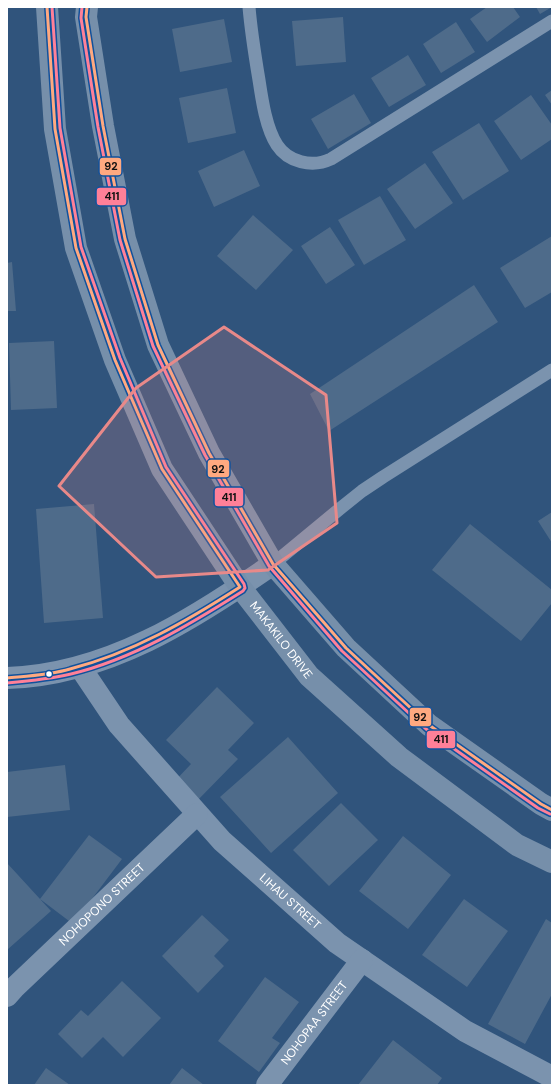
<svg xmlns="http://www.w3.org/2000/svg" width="559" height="1092" viewBox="0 0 559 1092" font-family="'DM Sans',sans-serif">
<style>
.building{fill:#4e6b8a}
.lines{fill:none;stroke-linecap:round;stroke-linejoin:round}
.service{stroke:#7b93ae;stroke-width:13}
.minor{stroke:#7b93ae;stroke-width:22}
.tertiary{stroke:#7b93ae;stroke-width:22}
.secondary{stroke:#768faa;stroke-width:22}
.bus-1-casing{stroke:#11519c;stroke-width:6}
.bus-2-casing{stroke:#11519c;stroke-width:6}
.bus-1{stroke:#ffa980;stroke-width:3}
.bus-2{stroke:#ff8098;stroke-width:3}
.marked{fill:#e88989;fill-opacity:0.2;stroke:#e88989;stroke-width:3;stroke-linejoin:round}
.bus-dot{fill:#fff;stroke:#11519c;stroke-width:1.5}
.labels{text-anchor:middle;stroke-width:3;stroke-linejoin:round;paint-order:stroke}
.street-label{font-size:12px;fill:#fff;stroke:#11519c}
.line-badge{stroke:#11519c;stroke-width:1.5}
.pale-badge-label{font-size:11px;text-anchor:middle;font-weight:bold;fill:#111}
</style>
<rect width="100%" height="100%" fill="#30547c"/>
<path class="building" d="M 487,7 L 513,7 L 520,17 L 487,42 L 470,19 Z
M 536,7 L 552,7 L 540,14 Z
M 343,17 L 346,62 L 296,66 L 292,21 Z
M 224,19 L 232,62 L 180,72 L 172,29 Z
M 456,22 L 475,52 L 441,73 L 423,44 Z
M 408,55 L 426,85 L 389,107 L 371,78 Z
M 227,88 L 236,133 L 188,143 L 179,98 Z
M 552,90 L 552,105 L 545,95 Z
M 354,94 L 371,123 L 328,149 L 311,119 Z
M 531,95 L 552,125 L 552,139 L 521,160 L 494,121 Z
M 479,123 L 509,171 L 463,200 L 432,152 Z
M 244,150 L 260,186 L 214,207 L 198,171 Z
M 425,163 L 453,203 L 415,229 L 387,189 Z
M 380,196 L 406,240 L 364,265 L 338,220 Z
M 253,215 L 293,250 L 256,290 L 217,256 Z
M 330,227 L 355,265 L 326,284 L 301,246 Z
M 552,236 L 552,292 L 525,308 L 500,268 Z
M 12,262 L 16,311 L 7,311 L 7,263 Z
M 474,285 L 498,322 L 329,431 L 310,394 Z
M 54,341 L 57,408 L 11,410 L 9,343 Z
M 94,504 L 103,618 L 44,623 L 36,509 Z
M 552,512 L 552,543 L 538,521 Z
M 470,524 L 552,590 L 552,603 L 521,641 L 432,570 Z
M 217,687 L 254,723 L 228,750 L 238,759 L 195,803 L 173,783 L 191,764 L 166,740 Z
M 288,737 L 338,793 L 271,853 L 220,797 Z
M 65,765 L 70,810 L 7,817 L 7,772 Z
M 341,803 L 378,840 L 329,886 L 293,850 Z
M 89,835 L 122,859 L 73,924 L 40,899 L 51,911 L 7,950 L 7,863 L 40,899 Z
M 403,836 L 451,875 L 408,929 L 359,891 Z
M 464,899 L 508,931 L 467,987 L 422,955 Z
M 202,915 L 229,940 L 214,956 L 224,966 L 198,993 L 162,956 Z
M 546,919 L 552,923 L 552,994 L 525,1044 L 488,1024 Z
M 265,977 L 299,1002 L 272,1038 L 280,1043 L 259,1072 L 218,1041 Z
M 122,981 L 161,1018 L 123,1057 L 103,1037 L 82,1058 L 58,1034 L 81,1010 L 88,1016 Z
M 393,1040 L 442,1078 L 437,1085 L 358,1085 Z
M 46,1068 L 70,1085 L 34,1085 Z
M 182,1068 L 204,1085 L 169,1085 Z"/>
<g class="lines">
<path class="service" d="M 249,7 C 251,31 255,56 259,80 C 262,100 266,128 277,145 C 288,162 312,168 331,159 L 552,21
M 273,564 L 342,507 L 362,491 L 383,477 L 552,370"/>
<g class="minor">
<path id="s1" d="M 80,667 L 119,725 L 222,841 L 337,943 L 465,1031 L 552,1077"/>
<path id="s2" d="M 7,996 L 15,987 L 197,814"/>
<path id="s3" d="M 267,1085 L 362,960"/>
</g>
<path class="tertiary" d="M 7,678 C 107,675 194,619 273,564"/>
<g class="secondary">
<path id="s4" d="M 47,7 L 55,129 L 76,248 L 115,360 L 162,469 L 240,587 L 309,676 L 399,757 L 517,845 L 552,862"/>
<path d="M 87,7 L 86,17 L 103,126 L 125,239 L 158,345 L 209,453 L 273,564 L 346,648 L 429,725 L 541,804 L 552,810"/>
</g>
<defs>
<path id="bus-1" d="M 87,7 L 86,17 L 103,126 L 125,239 L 158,345 L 209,453 L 273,564 L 346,648 L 429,725 L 541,804 L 552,810
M 7,678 C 28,676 50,675 70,669 C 132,653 187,621 240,587 L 162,469 L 115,360 L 76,248 L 55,129 L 47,7"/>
<path id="bus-2" d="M 82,7 L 81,18 L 98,127 L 120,240 L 153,346 L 205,455 L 269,566 L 342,651 L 426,729 L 538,808 L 550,814
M 7,683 C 29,681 50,679 71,674 C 133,659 189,625 243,591 L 245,588 L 244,584 L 166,467 L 120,358 L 81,247 L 60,128 L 52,7"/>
</defs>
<use href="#bus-1" class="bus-1-casing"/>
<use href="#bus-2" class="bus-2-casing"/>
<use href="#bus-1" class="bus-1"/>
<use href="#bus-2" class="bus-2"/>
</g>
<path class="marked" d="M 224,327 L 326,395 L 337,523 L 268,570 L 156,577 L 59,486 L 136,388 Z"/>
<circle class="bus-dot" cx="49" cy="674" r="3.5"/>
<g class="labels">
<g class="street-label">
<text dy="4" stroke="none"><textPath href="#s4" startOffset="689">MAKAKILO DRIVE</textPath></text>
<text dy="4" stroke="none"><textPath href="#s1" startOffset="316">LIHAU STREET</textPath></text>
<text dy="4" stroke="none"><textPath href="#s2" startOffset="132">NOHOPONO STREET</textPath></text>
<text dy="4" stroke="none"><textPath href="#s3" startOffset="78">NOHOPAA STREET</textPath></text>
</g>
</g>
<g class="line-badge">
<rect x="99" y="157" width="23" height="19" rx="4" fill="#ffa980"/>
<rect x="96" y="187" width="31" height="19" rx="4" fill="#ff8098"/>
<rect x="207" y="459" width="23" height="19" rx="4" fill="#ffa980"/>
<rect x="214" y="487" width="30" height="20" rx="4" fill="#ff8098"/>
<rect x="409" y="707" width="23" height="20" rx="4" fill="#ffa980"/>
<rect x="426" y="730" width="30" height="19" rx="4" fill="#ff8098"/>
</g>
<g class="pale-badge-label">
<text x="111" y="170">92</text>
<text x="112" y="200">411</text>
<text x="218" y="473">92</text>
<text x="229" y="501">411</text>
<text x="420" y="721">92</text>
<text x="441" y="743">411</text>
</g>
<rect width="559" height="1092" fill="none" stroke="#ffffff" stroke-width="16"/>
</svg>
